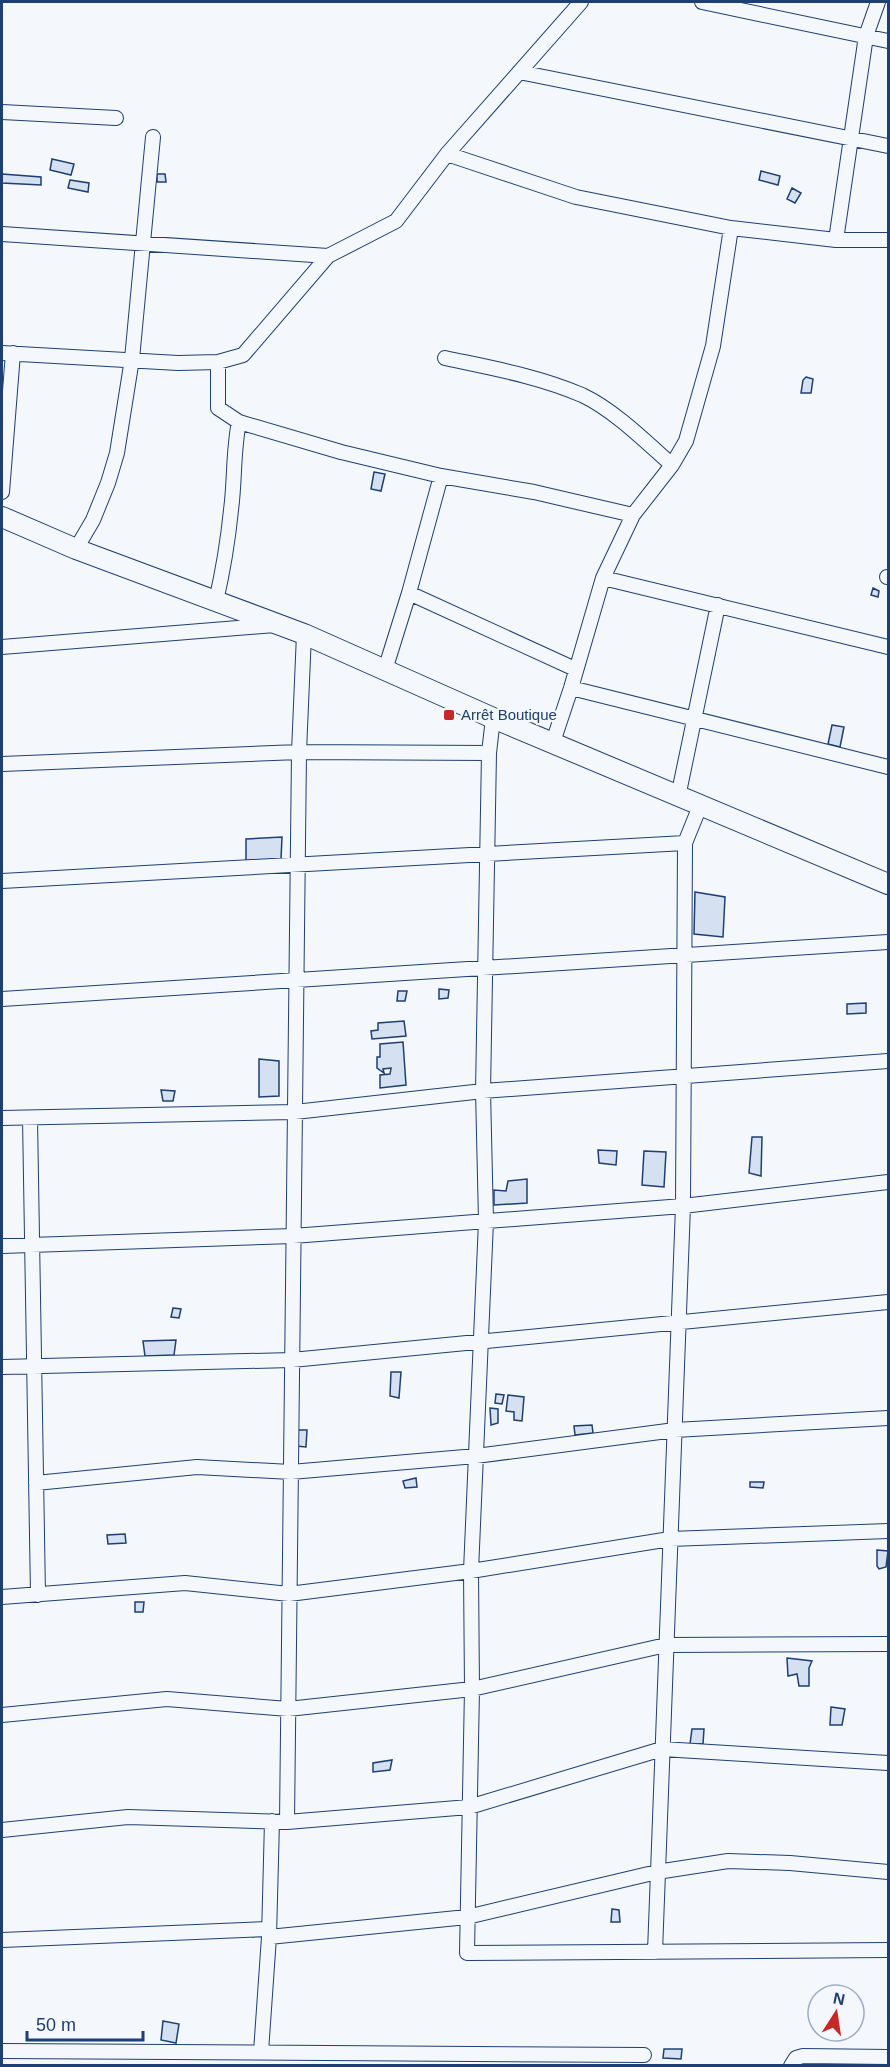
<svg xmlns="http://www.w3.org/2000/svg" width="890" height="2067" viewBox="0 0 890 2067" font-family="Arial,sans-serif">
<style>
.building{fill:#d5e0f0;stroke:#1d3f73;stroke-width:1.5}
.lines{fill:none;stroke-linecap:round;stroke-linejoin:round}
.street-casing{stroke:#1d3f73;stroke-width:16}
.secondary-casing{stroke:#1d3f73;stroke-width:22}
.street{stroke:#f4f7fb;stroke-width:14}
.secondary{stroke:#f4f7fb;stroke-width:20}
.poi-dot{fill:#c62828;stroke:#f4f7fb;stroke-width:2}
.labels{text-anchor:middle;stroke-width:4.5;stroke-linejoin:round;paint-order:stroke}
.poi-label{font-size:15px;fill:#1d3f73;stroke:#f4f7fb;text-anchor:start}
</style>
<rect width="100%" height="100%" fill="#f4f7fb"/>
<path class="building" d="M 52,159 L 74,164 L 71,175 L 50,170 Z
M 761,171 L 780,176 L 778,185 L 759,180 Z
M 2,174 L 41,177 L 41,185 L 2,183 Z
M 157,174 L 165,174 L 166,182 L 157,182 Z
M 70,180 L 89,183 L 88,192 L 68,188 Z
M 792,188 L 801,193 L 795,203 L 787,199 Z
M 806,377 L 813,379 L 811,393 L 801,393 L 803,380 Z
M 374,472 L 385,474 L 381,491 L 371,489 Z
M 873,588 L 879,591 L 878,597 L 871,595 Z
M 832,725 L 844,727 L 840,747 L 828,744 Z
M 282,837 L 281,859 L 246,861 L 246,839 Z
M 695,892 L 725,897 L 723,937 L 694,934 Z
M 439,989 L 449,990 L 448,998 L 439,999 Z
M 398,991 L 407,991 L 405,1001 L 397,1001 Z
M 866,1003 L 866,1013 L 847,1014 L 847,1004 Z
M 404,1021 L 406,1036 L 372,1039 L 371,1031 L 378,1030 L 378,1023 Z
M 403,1042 L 406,1085 L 380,1088 L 380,1075 L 390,1074 L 391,1068 L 383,1069 L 384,1073 L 377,1068 L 377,1057 L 380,1057 L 380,1044 Z
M 259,1059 L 279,1061 L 279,1096 L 259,1097 Z
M 161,1090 L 175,1091 L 173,1101 L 163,1101 Z
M 752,1137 L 762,1137 L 761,1176 L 749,1173 Z
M 598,1150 L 617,1151 L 616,1165 L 599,1163 Z
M 644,1151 L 666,1152 L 664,1187 L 642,1185 Z
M 527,1179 L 527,1203 L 494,1205 L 494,1190 L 506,1191 L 508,1181 Z
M 173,1308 L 181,1309 L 179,1318 L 171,1317 Z
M 176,1340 L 174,1355 L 145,1356 L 143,1341 Z
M 391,1372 L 401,1372 L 399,1398 L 390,1396 Z
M 496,1394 L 504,1395 L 502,1404 L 495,1403 Z
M 508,1395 L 524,1397 L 522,1421 L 514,1420 L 514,1412 L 506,1411 Z
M 490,1408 L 498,1409 L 498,1423 L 491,1425 Z
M 592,1425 L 593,1433 L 575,1435 L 574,1426 Z
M 296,1430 L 307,1430 L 306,1447 L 296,1446 Z
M 416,1478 L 417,1487 L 405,1488 L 403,1481 Z
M 750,1482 L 764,1482 L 763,1488 L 750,1487 Z
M 125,1534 L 126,1543 L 108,1544 L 107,1535 Z
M 877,1550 L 888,1551 L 886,1567 L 879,1569 L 877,1566 Z
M 135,1602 L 144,1602 L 143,1612 L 135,1612 Z
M 787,1658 L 812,1661 L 809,1668 L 809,1686 L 799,1686 L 797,1674 L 788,1676 Z
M 831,1707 L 845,1709 L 842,1725 L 830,1725 Z
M 692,1729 L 704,1729 L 703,1744 L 690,1744 Z
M 392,1760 L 390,1770 L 373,1772 L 373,1763 Z
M 612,1909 L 619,1910 L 620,1922 L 611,1922 Z
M 163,2021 L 179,2024 L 176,2043 L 161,2040 Z
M 664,2049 L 682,2049 L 681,2059 L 663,2058 Z"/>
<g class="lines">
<defs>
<path id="street" d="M 702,2 L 888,41
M 519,72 L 888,146
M 2,112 L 116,118
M 447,154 L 576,197 L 731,228 L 836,240 L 888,240
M 2,234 L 328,256
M 836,240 L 866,36 L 878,2
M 2,353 L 178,363 L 218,362 L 243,355 L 328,256 L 396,221 L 447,154 L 581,2
M 445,358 C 491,368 538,376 582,395 C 614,410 646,442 672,465
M 218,362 L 218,408 L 239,422 L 341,452 L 441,476 L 534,492 L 633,515
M 2,492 L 13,353
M 76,549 L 93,520 L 108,483 L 117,453 L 132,359 L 153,137
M 887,577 L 888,577
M 603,578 L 888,647
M 409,593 L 441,476
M 216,601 C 223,571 228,540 231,510 C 235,480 233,451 239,422
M 2,647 L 275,625
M 385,670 L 409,593 L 575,669
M 571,688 L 888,767
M 493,718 L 489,753 L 483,1091 L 486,1221 L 471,1571 L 472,1689 L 467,1953 L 888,1950
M 553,742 L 571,688 L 603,578 L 633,515 L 672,465 L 686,441 L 713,346 L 731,228
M 2,764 L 299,752 L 489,753
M 678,797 L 718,605
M 2,881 L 685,843
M 2,999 L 888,942
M 2,1118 L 295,1112 L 483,1091 L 888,1061
M 30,1118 L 38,1595
M 2,1246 L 293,1236 L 683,1206 L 888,1182
M 2,1367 L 292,1360 L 888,1302
M 36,1483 L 197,1467 L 291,1472 L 476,1456 L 675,1430 L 888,1418
M 2,1597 L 185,1583 L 289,1594 L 471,1571 L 670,1539 L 888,1531
M 2,1715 L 167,1699 L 288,1709 L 472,1689 L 666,1645 L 888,1644
M 287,1822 L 299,752 L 304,634
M 2,1830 L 128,1817 L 287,1822 L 469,1807 L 662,1749 L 888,1763
M 269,1937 L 467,1917 L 657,1872 L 728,1861 L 790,1863 L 888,1872
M 2,1940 L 269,1929
M 655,1952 L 683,1206 L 685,843 L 700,806
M 2,2051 L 644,2055
M 261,2052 L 269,1937 L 272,1821
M 791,2066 L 796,2058 L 803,2056 L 888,2057"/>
<path id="secondary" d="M 2,517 L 76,549 L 304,634 L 493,718 L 888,884"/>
</defs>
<use href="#street" class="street-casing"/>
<use href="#secondary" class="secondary-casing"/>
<use href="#street" class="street"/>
<use href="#secondary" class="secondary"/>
</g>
<rect class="poi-dot" x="443" y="709" width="12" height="12" rx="3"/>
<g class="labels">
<g class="poi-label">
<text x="461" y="720">Arrêt Boutique</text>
</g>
</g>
<rect width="890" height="2067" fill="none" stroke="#1d3f73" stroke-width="6"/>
<g transform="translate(836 2013) rotate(12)"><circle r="28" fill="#f4f7fb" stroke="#9eadc5" stroke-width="1.5"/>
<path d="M0-4.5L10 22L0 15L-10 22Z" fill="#c62828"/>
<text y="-9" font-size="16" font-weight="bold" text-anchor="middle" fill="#1d3f73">N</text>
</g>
<path d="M27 2031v9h116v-9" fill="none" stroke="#1d3f73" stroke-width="3"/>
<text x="36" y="2031" font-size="18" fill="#1d3f73" stroke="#f4f7fb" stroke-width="4.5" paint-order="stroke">50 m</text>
</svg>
